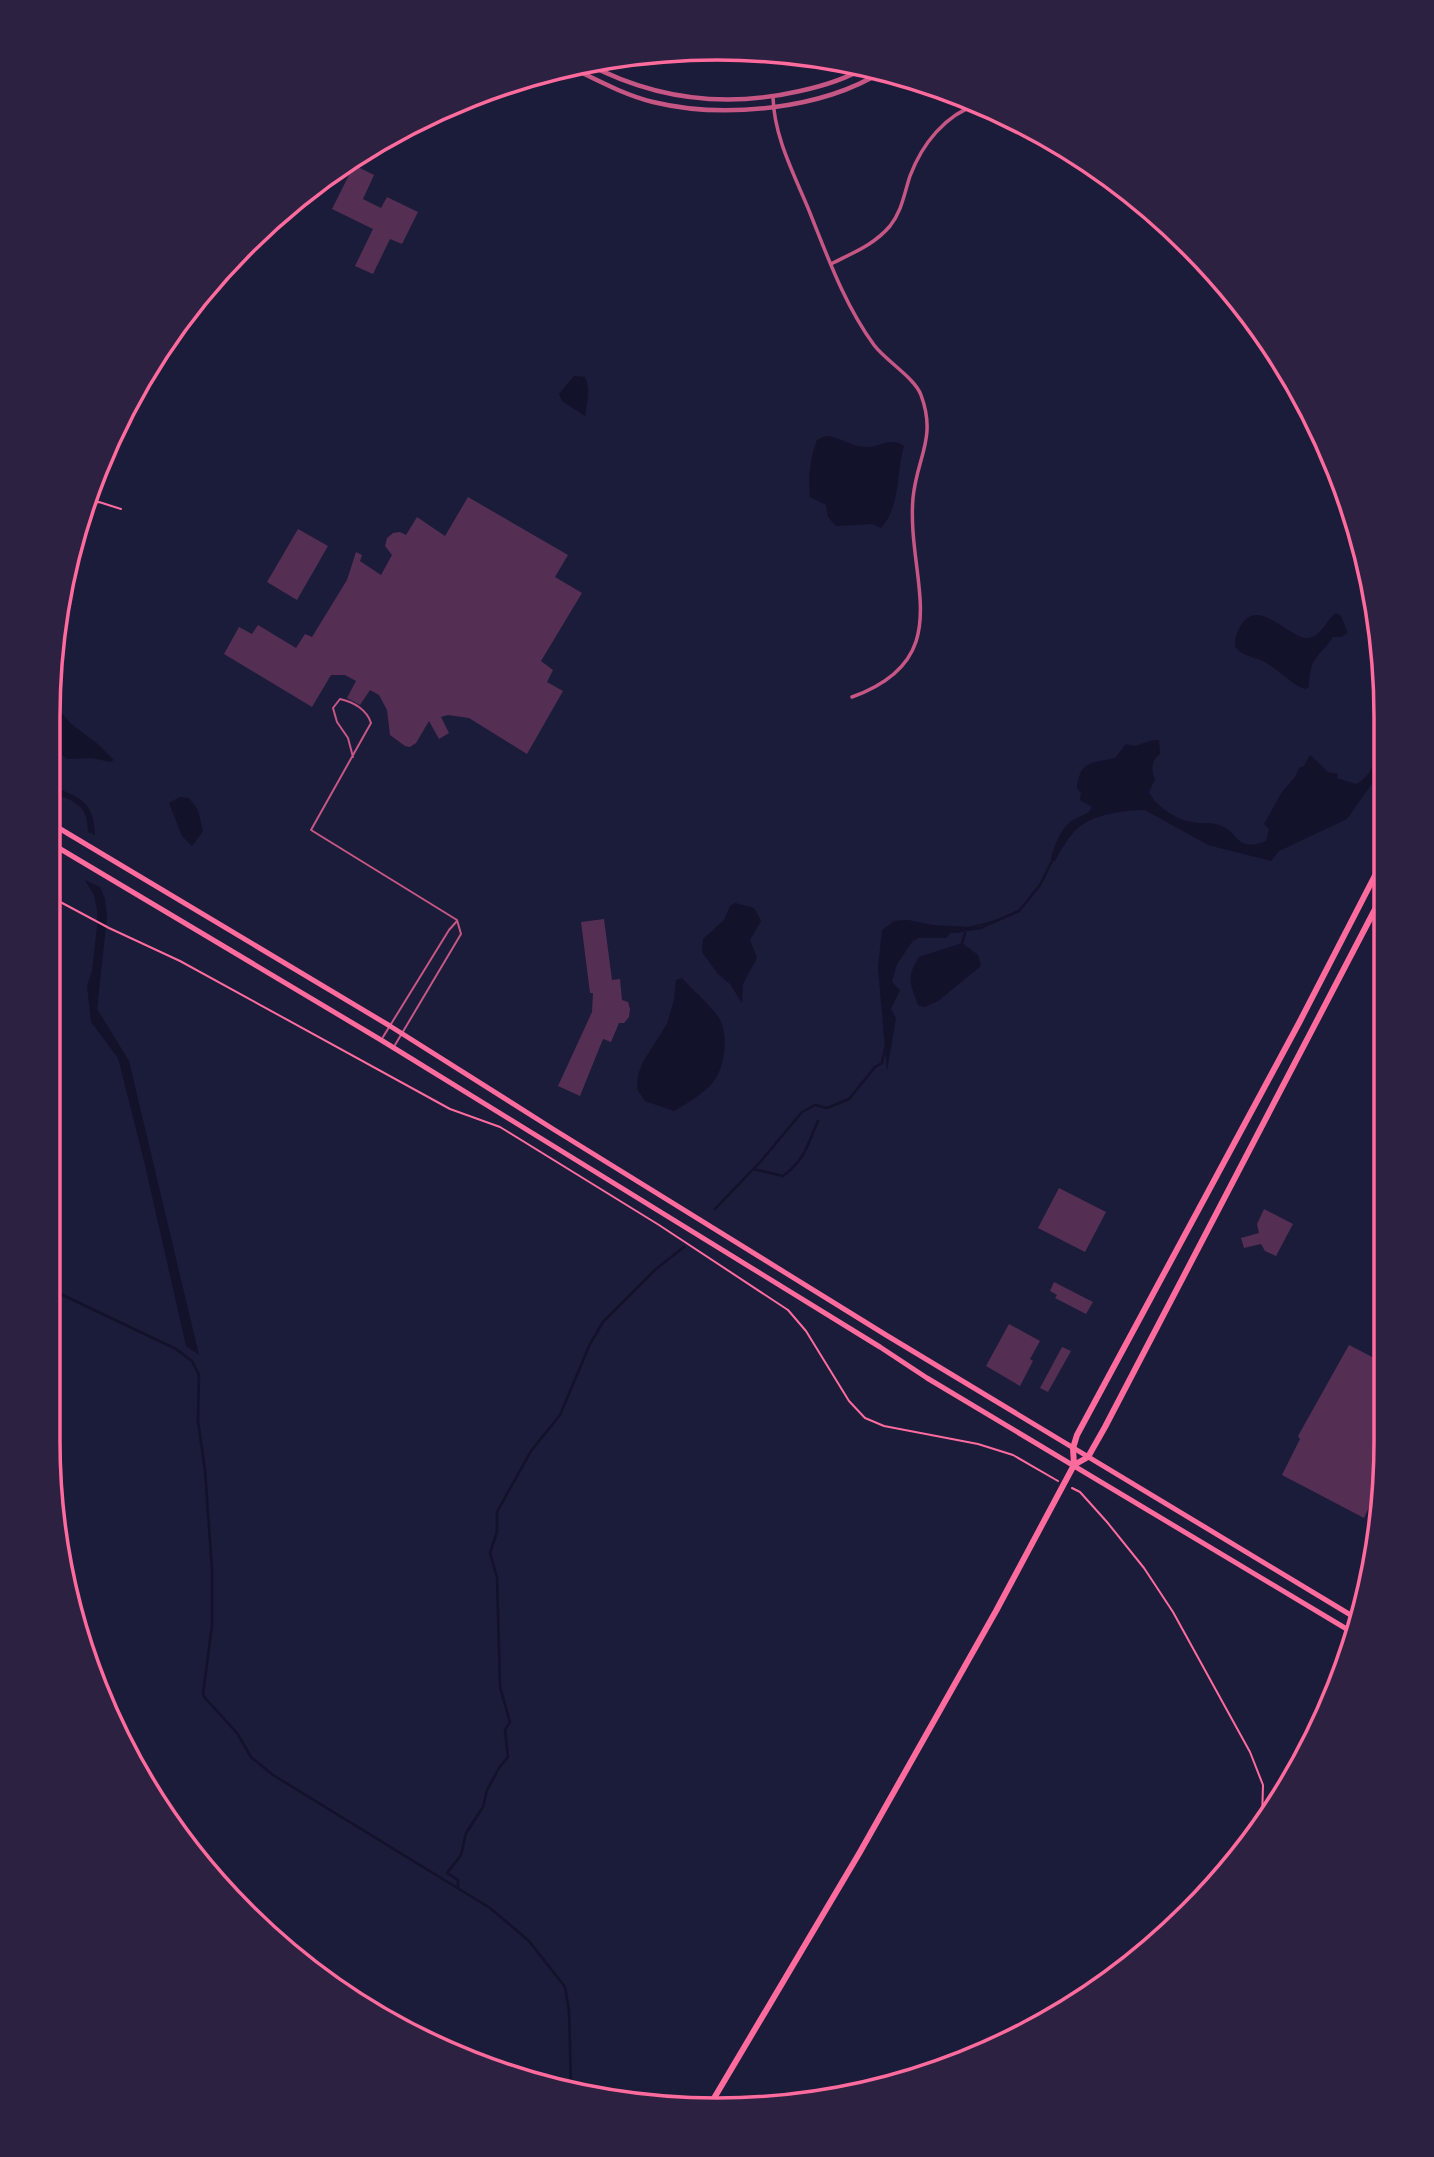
<svg xmlns="http://www.w3.org/2000/svg" width="1434" height="2157" viewBox="0 0 1434 2157" font-family="'Space Grotesk',sans-serif">
<style>
.water{fill:#12122b}
.lines{fill:none;stroke-linecap:round;stroke-linejoin:round}
.stream{stroke:#12122b;stroke-width:2.5}
.building{fill:#542f53}
.path{stroke:#ff6b9d;stroke-width:2}
.service{stroke:#c65784;stroke-width:2}
.minor{stroke:#c65784;stroke-width:3.5}
.tertiary{stroke:#c65784;stroke-width:4.5}
.secondary{stroke:#ff6b9d;stroke-width:5}
.primary{stroke:#ff6b9d;stroke-width:6}
.rim{fill:none;stroke:#ff6b9d;stroke-width:3.5}
</style>
<rect width="100%" height="100%" fill="#1b1b3a"/>
<path class="water" d="M 574,376 L 585,377 C 591,391 587,401 585,416 L 562,401 L 559,394 Z
M 826,436 C 841,437 852,447 865,447 C 880,448 890,436 904,446 C 896,472 901,506 881,528 L 872,524 L 836,526 L 828,517 L 826,505 L 810,497 C 808,479 810,458 817,440 Z
M 1336,613 L 1341,616 L 1348,633 L 1341,637 L 1333,637 C 1318,659 1310,655 1309,687 L 1305,689 C 1291,684 1279,670 1265,662 C 1257,658 1241,655 1236,648 C 1232,641 1240,624 1246,619 C 1264,603 1293,641 1309,638 C 1323,635 1326,620 1336,613 Z
M 53,702 L 70,723 L 99,745 L 114,760 L 110,762 L 92,758 L 67,759 L 52,746 Z
M 1385,732 L 1385,758 L 1371,785 L 1347,819 L 1279,851 L 1271,861 L 1208,845 L 1145,810 C 1125,810 1092,814 1077,829 C 1068,837 1061,850 1055,861 L 1051,859 C 1053,848 1062,826 1073,820 C 1078,817 1084,815 1089,812 L 1092,807 L 1080,800 L 1081,793 L 1077,789 C 1079,760 1093,763 1115,758 L 1126,744 L 1135,746 L 1153,740 L 1159,740 L 1160,754 C 1151,760 1151,771 1155,779 L 1149,792 C 1155,806 1177,820 1192,822 C 1201,824 1210,822 1219,825 C 1240,832 1235,853 1266,841 L 1269,829 L 1264,824 L 1282,792 L 1295,777 L 1299,768 L 1304,766 L 1310,755 L 1328,772 L 1338,774 L 1337,778 L 1356,784 C 1374,776 1378,750 1385,732 Z
M 52,786 C 80,798 94,801 95,835 L 88,832 C 88,804 75,802 52,792 Z
M 180,797 L 189,798 L 198,810 L 203,831 L 192,846 L 182,836 L 169,803 Z
M 85,880 L 100,887 L 105,899 L 107,917 L 97,1009 L 129,1061 L 199,1355 L 186,1346 L 145,1165 L 118,1058 L 91,1022 L 87,986 L 92,971 L 97,926 L 97,910 L 94,895 Z
M 735,903 L 754,908 L 761,921 L 750,940 L 757,958 L 743,984 L 742,1003 L 730,984 L 718,974 L 702,952 L 703,939 L 724,920 L 730,906 Z
M 1000,919 L 958,933 L 951,933 L 946,938 L 918,938 L 912,942 L 897,964 L 892,982 L 900,990 L 891,1009 L 896,1018 L 887,1071 L 878,968 L 882,930 L 894,921 L 908,920 L 933,925 L 968,927 Z
M 962,943 L 978,955 L 981,966 L 938,1001 L 924,1007 L 918,1005 C 910,983 906,978 919,957 Z
M 682,978 C 693,991 709,1003 719,1018 C 729,1034 725,1066 714,1081 C 704,1094 687,1103 674,1111 L 645,1101 L 637,1089 L 638,1075 L 643,1062 L 667,1024 L 674,1000 L 676,980 Z"/>
<g class="lines">
<path class="stream" d="M 959,931 L 980,928 L 1019,911 L 1040,885 L 1053,859
M 962,943 L 965,933
M 753,1169 L 783,1176 C 806,1159 807,1145 818,1121
M 715,1209 L 762,1160 L 802,1112 L 815,1105 L 827,1108 L 849,1099 L 875,1067 L 882,1063 L 885,1048
M 48,1288 L 176,1349 L 192,1361 L 199,1375 L 198,1421 L 205,1470 L 212,1570 L 212,1625 L 203,1694 L 205,1698 L 237,1733 L 251,1757 L 273,1775 L 490,1908 L 529,1941 L 565,1987 L 569,2011 L 571,2085
M 458,1888 L 458,1880 L 447,1873 L 461,1855 L 466,1833 L 483,1807 L 487,1790 L 499,1768 L 508,1757 L 505,1730 L 510,1722 L 500,1687 L 497,1577 L 490,1553 L 497,1532 L 497,1512 L 531,1451 L 560,1415 L 590,1344 L 603,1322 L 656,1269 L 684,1247"/>
</g>
<path class="building" d="M 354,165 L 374,175 L 363,199 L 381,208 L 387,197 L 418,212 L 402,244 L 390,239 L 373,274 L 355,266 L 373,229 L 332,209 Z
M 468,497 L 568,555 L 555,577 L 582,593 L 541,661 L 553,670 L 547,682 L 563,691 L 527,754 L 469,718 L 448,715 L 441,717 L 449,733 L 439,739 L 429,721 L 416,743 L 410,747 L 405,746 L 390,735 L 387,710 L 379,695 L 370,690 L 360,705 L 347,698 L 356,681 L 345,675 L 331,675 L 312,707 L 224,654 L 239,627 L 252,634 L 258,625 L 296,648 L 305,634 L 312,637 L 347,580 L 356,552 L 362,555 L 360,561 L 381,575 L 392,555 L 385,546 L 387,538 L 393,533 L 400,532 L 406,535 L 417,517 L 445,536 Z
M 298,529 L 328,546 L 297,600 L 267,582 Z
M 604,919 L 612,980 L 620,979 L 622,1000 L 628,1002 L 630,1009 L 629,1017 L 624,1023 L 619,1023 L 611,1042 L 603,1039 L 580,1096 L 558,1086 L 592,1012 L 593,993 L 590,993 L 581,922 Z
M 1059,1188 L 1106,1212 L 1085,1252 L 1038,1228 Z
M 1264,1209 L 1293,1224 L 1276,1256 L 1265,1251 L 1261,1244 L 1244,1248 L 1241,1238 L 1259,1233 L 1257,1224 Z
M 1054,1282 L 1093,1302 L 1086,1314 L 1055,1298 L 1057,1295 L 1050,1291 Z
M 1009,1324 L 1040,1341 L 1030,1359 L 1033,1361 L 1020,1386 L 986,1366 Z
M 1349,1345 L 1382,1362 L 1381,1472 L 1371,1492 L 1375,1494 L 1364,1518 L 1282,1475 L 1300,1439 L 1298,1436 Z
M 1062,1347 L 1071,1351 L 1048,1392 L 1040,1388 Z"/>
<g class="lines">
<path class="path" d="M 91,503 L 99,502 L 121,509
M 51,897 L 109,928 L 180,961 L 450,1109 L 500,1127 L 659,1225 L 788,1310 L 806,1331 L 849,1401 L 865,1418 L 884,1426 L 978,1444 L 1013,1455 L 1058,1481
M 1072,1488 L 1080,1492 L 1107,1522 L 1144,1568 L 1173,1612 L 1250,1752 L 1263,1785 L 1262,1820"/>
<path class="service" d="M 353,757 L 348,738 L 337,722 L 333,708 L 340,699 C 354,702 367,710 371,723 L 311,830 L 457,920 L 461,934 L 395,1045
M 383,1037 L 449,930 L 457,921"/>
<path class="minor" d="M 773,97 C 774,136 793,172 808,208 C 827,255 844,304 874,345 C 886,361 915,378 921,395 C 937,438 917,457 913,498 C 906,580 960,658 852,697
M 831,264 C 852,253 874,245 890,226 C 902,211 904,194 910,176 C 922,144 945,115 978,104"/>
<path class="tertiary" d="M 586,63 C 653,99 726,108 800,91 C 823,86 846,79 866,67
M 568,66 C 595,79 624,95 653,102 C 723,119 821,110 883,71"/>
<path class="secondary" d="M 52,824 L 390,1026 L 553,1129 L 886,1335 L 1354,1617
M 52,844 L 381,1040 L 880,1347 L 927,1378 L 1350,1631"/>
<path class="primary" d="M 1074,1465 L 1073,1448 L 1077,1435 L 1299,1023 L 1384,858
M 1074,1465 L 1088,1457 L 1105,1427 L 1384,892
M 710,2105 L 860,1852 L 996,1611 L 1074,1465"/>
</g>
<path d="M0 0H1434V2157H0ZM717 60H717A657 657 0 0 1 1374 717V1441A657 657 0 0 1 717 2098H717A657 657 0 0 1 60 1441V717A657 657 0 0 1 717 60Z" fill="#2d2142" fill-rule="evenodd"/>
<path class="rim" d="M717 60H717A657 657 0 0 1 1374 717V1441A657 657 0 0 1 717 2098H717A657 657 0 0 1 60 1441V717A657 657 0 0 1 717 60Z"/>
</svg>
